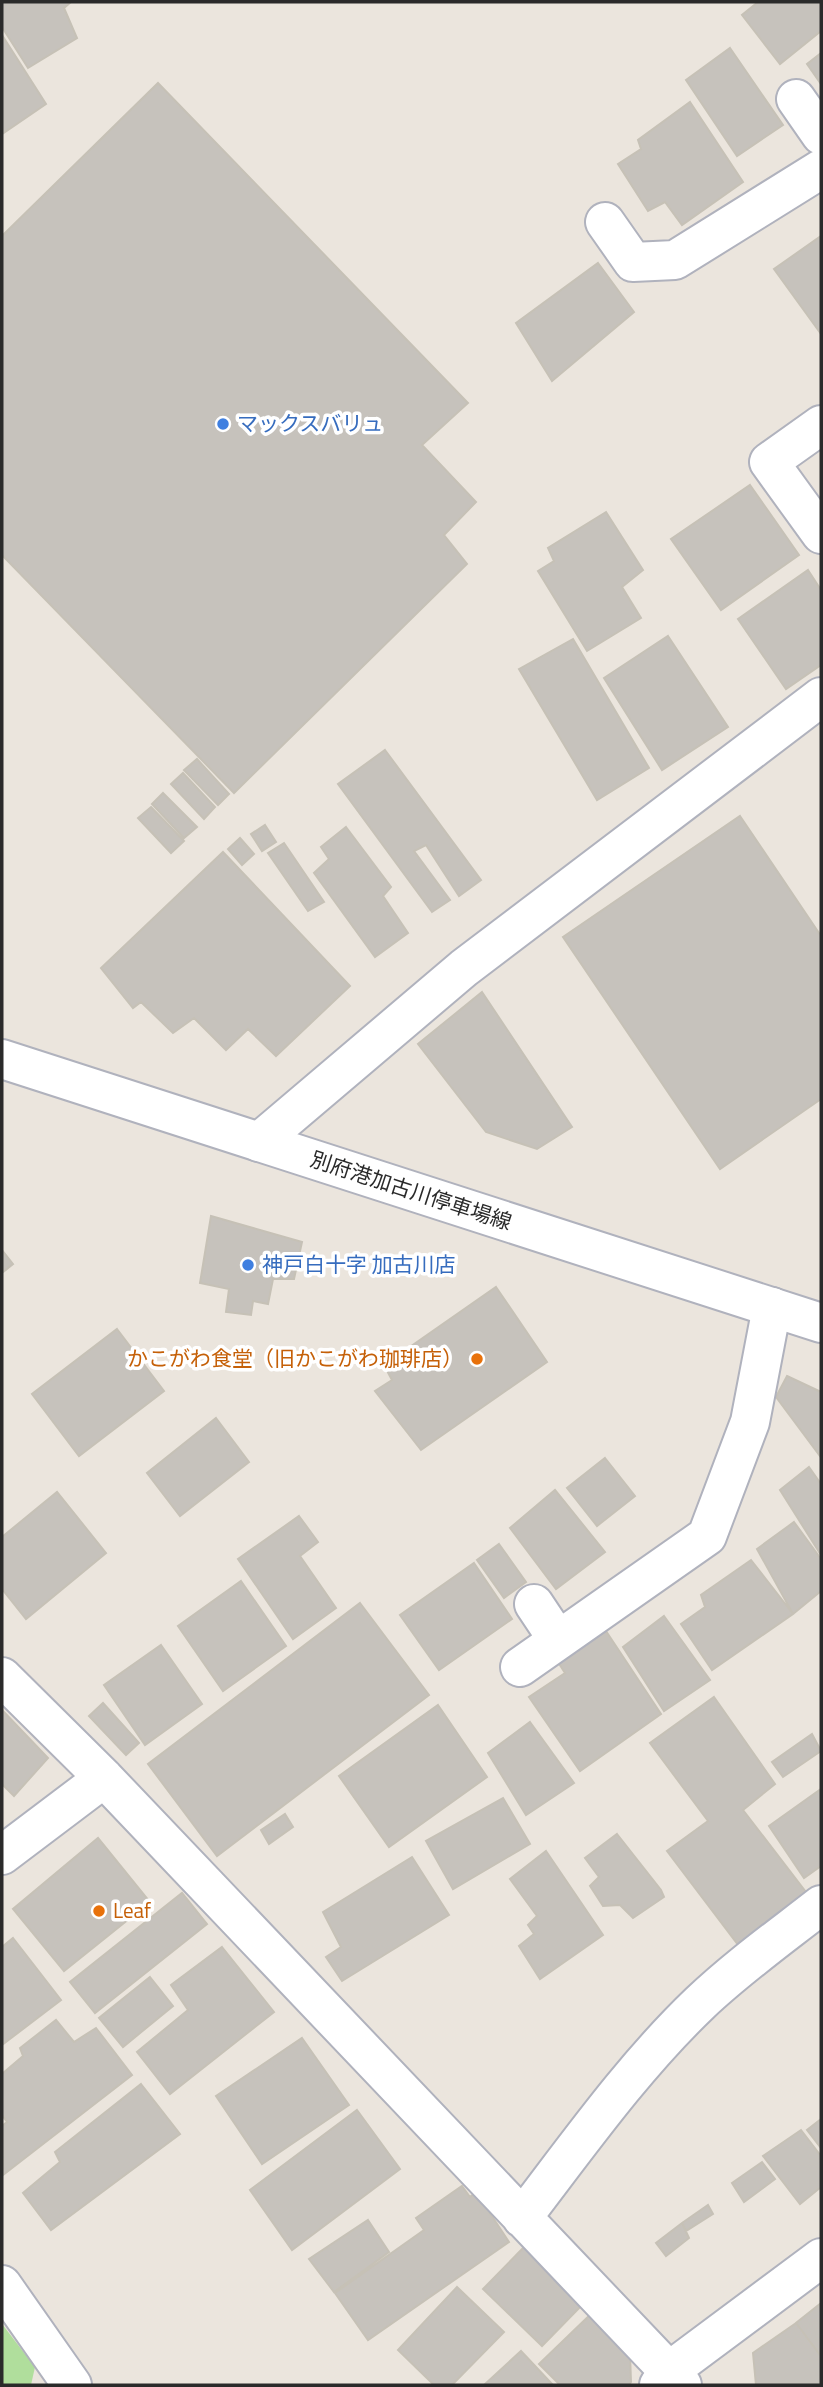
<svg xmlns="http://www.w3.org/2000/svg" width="823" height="2387" viewBox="0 0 823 2387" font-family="'Titillium Web','Noto Sans JP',sans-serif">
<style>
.green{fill:#b0de9c}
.building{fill:#c6c2bc;stroke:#c6c1b6;stroke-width:2}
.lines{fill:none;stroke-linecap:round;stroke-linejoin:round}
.street-casing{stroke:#b0b2bd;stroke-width:42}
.secondary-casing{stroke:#b0b2bd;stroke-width:42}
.street{stroke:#fff;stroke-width:38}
.secondary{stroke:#fff;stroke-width:38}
.shop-dot{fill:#3f7fe0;stroke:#fff;stroke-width:2.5}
.food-dot{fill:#e8710a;stroke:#fff;stroke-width:2.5}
.labels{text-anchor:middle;stroke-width:7;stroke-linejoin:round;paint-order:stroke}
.shop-label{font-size:21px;fill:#366cbe;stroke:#fff;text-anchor:start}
.street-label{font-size:21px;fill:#2a2a2a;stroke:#fff}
.food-label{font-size:21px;fill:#c56008;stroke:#fff;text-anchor:end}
</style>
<rect width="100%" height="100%" fill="#ebe5dd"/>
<path class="green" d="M 2,2324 L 35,2367 L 31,2385 L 2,2385 Z"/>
<path class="building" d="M 2,2 L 71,2 L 64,8 L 77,38 L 28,68 L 2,27 Z
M 758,2 L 821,2 L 821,31 L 780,64 L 742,15 Z
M 2,35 L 46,104 L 2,134 Z
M 730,48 L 783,125 L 737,156 L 686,80 Z
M 821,53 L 821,84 L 807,64 Z
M 158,83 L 468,403 L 422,445 L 476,502 L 444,535 L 467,564 L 234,793 L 2,555 L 2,236 Z
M 690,102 L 743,182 L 682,225 L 665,202 L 648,211 L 618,164 L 641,149 L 638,140 Z
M 821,236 L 821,334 L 774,269 Z
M 598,263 L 634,312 L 552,381 L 516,323 Z
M 750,485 L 799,555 L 721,610 L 671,539 Z
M 606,512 L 643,570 L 622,587 L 641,618 L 587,651 L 538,571 L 554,561 L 548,548 Z
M 808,570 L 821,590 L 821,665 L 786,689 L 738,619 Z
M 668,636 L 728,727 L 662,770 L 604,678 Z
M 573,639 L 649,768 L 597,800 L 519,669 Z
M 385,750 L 481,880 L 459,896 L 426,845 L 414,851 L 450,900 L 432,912 L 338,784 Z
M 197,759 L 229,794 L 218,805 L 184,770 Z
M 183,773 L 215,807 L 204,819 L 171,784 Z
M 163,793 L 197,827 L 184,838 L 152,804 Z
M 151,807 L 184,841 L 171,853 L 138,818 Z
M 740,816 L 821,936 L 821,1099 L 720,1169 L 563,937 Z
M 265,825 L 276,842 L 262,851 L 251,834 Z
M 346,827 L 391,887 L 383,896 L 408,933 L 375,957 L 314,873 L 329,859 L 321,847 Z
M 240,838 L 254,854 L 242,865 L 228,849 Z
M 284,843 L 324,902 L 308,911 L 268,853 Z
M 223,852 L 350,986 L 276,1056 L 248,1029 L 226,1050 L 194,1018 L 173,1033 L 141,1002 L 133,1008 L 101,968 Z
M 482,992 L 572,1127 L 537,1149 L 486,1132 L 418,1044 Z
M 211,1216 L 302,1242 L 294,1279 L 273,1279 L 268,1304 L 253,1301 L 251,1315 L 226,1312 L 229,1289 L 200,1283 Z
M 2,1250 L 13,1264 L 2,1273 Z
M 496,1287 L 547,1362 L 421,1450 L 375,1391 L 392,1380 L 384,1365 Z
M 117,1329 L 164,1391 L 79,1456 L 32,1394 Z
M 787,1376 L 821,1392 L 820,1456 L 776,1397 Z
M 216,1418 L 249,1462 L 180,1516 L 147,1473 Z
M 605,1458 L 635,1496 L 597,1526 L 567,1488 Z
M 809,1467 L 821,1484 L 821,1555 L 780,1490 Z
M 555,1490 L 605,1552 L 556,1589 L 510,1528 Z
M 57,1492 L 106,1553 L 26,1619 L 2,1589 L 2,1537 Z
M 299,1516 L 318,1542 L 300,1556 L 336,1608 L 293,1639 L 238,1559 Z
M 794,1522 L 821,1559 L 821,1591 L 793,1614 L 757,1549 Z
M 499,1544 L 526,1582 L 504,1598 L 477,1560 Z
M 751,1560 L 793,1614 L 712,1670 L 681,1624 L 705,1607 L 701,1595 Z
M 474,1563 L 512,1619 L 439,1670 L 400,1615 Z
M 241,1581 L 286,1646 L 223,1691 L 178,1626 Z
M 360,1603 L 429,1695 L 217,1856 L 148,1764 Z
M 664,1616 L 710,1680 L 664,1711 L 623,1647 Z
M 600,1622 L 661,1714 L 580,1771 L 529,1697 L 565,1673 L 551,1651 Z
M 161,1645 L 202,1704 L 145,1745 L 104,1685 Z
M 714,1697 L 775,1784 L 743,1810 L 809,1896 L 739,1946 L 667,1851 L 708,1821 L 650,1743 Z
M 103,1703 L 139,1743 L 126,1755 L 89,1716 Z
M 438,1705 L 487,1777 L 389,1847 L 339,1776 Z
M 2,1710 L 48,1758 L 14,1796 L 2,1784 Z
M 530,1722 L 574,1783 L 526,1815 L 488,1753 Z
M 812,1734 L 821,1751 L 783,1777 L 772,1762 Z
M 821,1789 L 821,1866 L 804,1878 L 769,1826 Z
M 503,1798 L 530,1844 L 453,1889 L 426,1841 Z
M 285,1814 L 293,1827 L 269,1844 L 261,1830 Z
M 617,1834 L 661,1890 L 664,1897 L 633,1918 L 620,1905 L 603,1906 L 590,1886 L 599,1877 L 585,1858 Z
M 98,1838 L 150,1902 L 64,1971 L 13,1909 Z
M 546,1851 L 603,1935 L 540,1979 L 519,1946 L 534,1934 L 528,1925 L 537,1916 L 510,1879 Z
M 412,1857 L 449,1915 L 342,1981 L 326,1957 L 341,1947 L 323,1912 Z
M 182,1893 L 207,1924 L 95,2013 L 70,1982 Z
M 13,1938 L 61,2000 L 2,2045 L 2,1947 Z
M 222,1947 L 274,2012 L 170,2094 L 137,2052 L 188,2010 L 171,1985 Z
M 150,1977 L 173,2006 L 123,2047 L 99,2018 Z
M 56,2020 L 74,2042 L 96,2028 L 132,2075 L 3,2175 L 2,2126 L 7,2122 L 2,2115 L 2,2074 L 23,2056 L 20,2048 Z
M 302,2038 L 349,2105 L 262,2164 L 216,2096 Z
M 141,2084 L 180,2134 L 51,2230 L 23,2193 L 60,2162 L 55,2152 Z
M 357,2110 L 400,2169 L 292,2250 L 250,2190 Z
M 821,2119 L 821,2148 L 807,2130 Z
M 801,2130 L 821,2156 L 821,2187 L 800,2204 L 763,2156 Z
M 762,2162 L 775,2179 L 744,2202 L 732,2183 Z
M 462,2186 L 470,2197 L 476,2192 L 509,2242 L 368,2340 L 335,2293 L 424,2230 L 416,2218 Z
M 708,2205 L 713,2214 L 686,2231 L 682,2223 Z
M 368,2220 L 389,2252 L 334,2292 L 309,2259 Z
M 682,2223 L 689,2238 L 666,2256 L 656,2243 Z
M 526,2245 L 585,2302 L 542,2346 L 483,2289 Z
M 457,2287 L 504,2332 L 452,2385 L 434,2385 L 398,2350 Z
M 821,2303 L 821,2356 L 796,2323 Z
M 593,2312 L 630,2354 L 631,2382 L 629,2385 L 560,2385 L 539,2364 Z
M 796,2323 L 821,2356 L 821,2385 L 756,2385 L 753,2353 Z
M 521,2351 L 553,2385 L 484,2385 Z"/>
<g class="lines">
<defs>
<path id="street" d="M 796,99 L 821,135
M 605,222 L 633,262 L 675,260 L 821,169
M 821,425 L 769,462 L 821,534
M 259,1142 L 464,968 L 821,697
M 534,1604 L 558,1640
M 520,1667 L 707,1536 L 750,1422 L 772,1307
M 2,1677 L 104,1778 L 682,2385
M 2,1855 L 104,1778
M 522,2218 C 578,2145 633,2067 700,2003 C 738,1967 780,1937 821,1905
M 2,2285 L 72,2385
M 659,2385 L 668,2372 L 821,2258"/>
<path id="secondary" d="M 2,1059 L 821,1323"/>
</defs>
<use href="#street" class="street-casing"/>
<use href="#secondary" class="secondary-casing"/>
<use href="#street" class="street"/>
<use href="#secondary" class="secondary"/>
</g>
<g class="shop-dot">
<circle cx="223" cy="424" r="7"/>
<circle cx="248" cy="1265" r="7"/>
</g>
<g class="food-dot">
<circle cx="477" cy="1359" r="7"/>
<circle cx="99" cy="1911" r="7"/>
</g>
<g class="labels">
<g class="shop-label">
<text x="237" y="431">マックスバリュ</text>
<text x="262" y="1272">神戸白十字 加古川店</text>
</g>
<g class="street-label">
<text transform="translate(411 1191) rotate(18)" y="7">別府港加古川停車場線</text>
</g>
<g class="food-label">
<text x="463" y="1366">かこがわ食堂（旧かこがわ珈琲店）</text>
<text x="113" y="1918" text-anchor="start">Leaf</text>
</g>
</g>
<rect width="823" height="2387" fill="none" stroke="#2a2a2a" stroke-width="7"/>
</svg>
